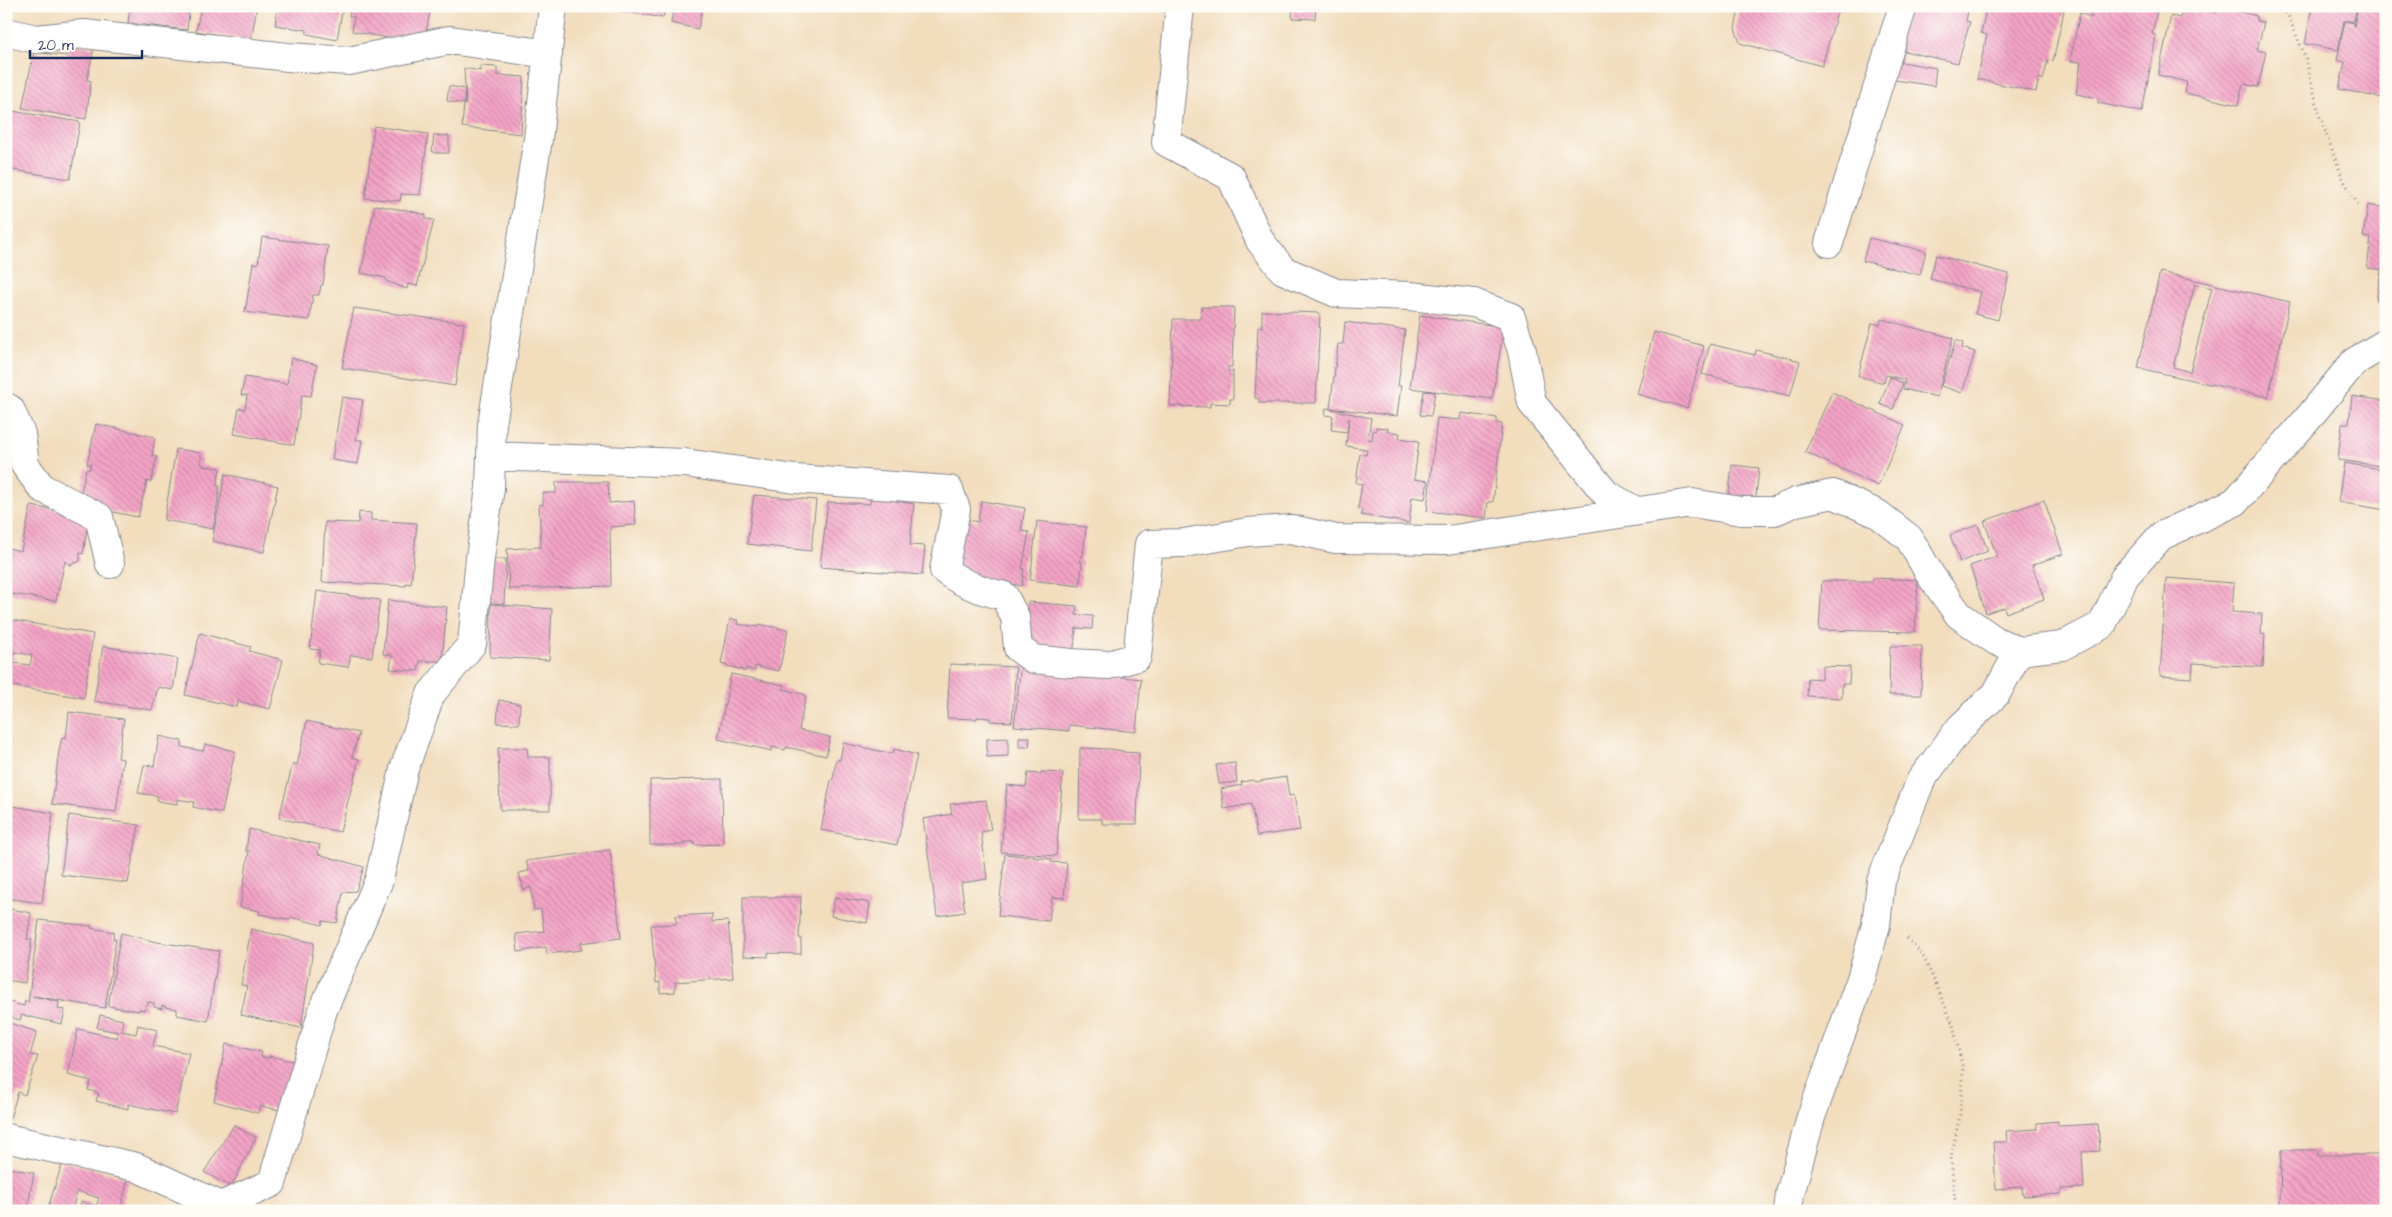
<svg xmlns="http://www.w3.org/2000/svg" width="2392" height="1217" viewBox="0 0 2392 1217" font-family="'Architects Daughter',sans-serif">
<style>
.building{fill:url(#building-back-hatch);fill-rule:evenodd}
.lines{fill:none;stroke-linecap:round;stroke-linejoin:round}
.minor-casing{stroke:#86868e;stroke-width:30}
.path{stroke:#86868e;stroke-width:3;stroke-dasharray:1 4;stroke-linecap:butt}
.minor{stroke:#fff;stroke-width:28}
</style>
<defs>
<pattern id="building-back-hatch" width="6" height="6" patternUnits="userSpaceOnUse" patternTransform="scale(1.25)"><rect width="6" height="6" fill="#f5a4c6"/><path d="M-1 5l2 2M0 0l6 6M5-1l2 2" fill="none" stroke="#c686a4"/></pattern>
</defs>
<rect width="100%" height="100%" fill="#fdfcf7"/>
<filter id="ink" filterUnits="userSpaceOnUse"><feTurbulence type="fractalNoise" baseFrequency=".02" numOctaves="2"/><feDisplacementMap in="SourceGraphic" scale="10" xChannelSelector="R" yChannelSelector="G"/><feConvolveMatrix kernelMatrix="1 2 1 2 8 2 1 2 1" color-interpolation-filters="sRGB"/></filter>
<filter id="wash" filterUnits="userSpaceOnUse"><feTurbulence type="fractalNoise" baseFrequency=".0096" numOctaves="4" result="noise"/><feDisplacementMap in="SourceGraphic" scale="20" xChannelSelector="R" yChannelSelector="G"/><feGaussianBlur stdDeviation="1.12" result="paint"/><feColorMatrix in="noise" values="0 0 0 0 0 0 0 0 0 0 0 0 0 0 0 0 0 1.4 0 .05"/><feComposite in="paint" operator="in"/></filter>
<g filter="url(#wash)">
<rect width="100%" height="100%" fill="#f2ddbd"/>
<g id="blocks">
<path class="building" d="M 130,6 L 190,6 L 187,30 L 128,23 Z
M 201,6 L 257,6 L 251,41 L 196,31 Z
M 278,6 L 343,6 L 337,40 L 307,34 L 307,30 L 275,25 Z
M 351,6 L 431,6 L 426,33 L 421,32 L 420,38 L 402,41 L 352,31 L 354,17 L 349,16 Z
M 617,6 L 666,6 L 663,18 L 616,10 Z
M 674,6 L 703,6 L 698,29 L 671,23 Z
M 1293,6 L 1316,6 L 1315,19 L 1292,18 Z
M 1744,6 L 1844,6 L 1843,10 L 1838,9 L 1822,66 L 1740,43 L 1735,28 L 1739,10 Z
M 1911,6 L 1969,6 L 1966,21 L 1970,22 L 1958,63 L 1895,49 Z
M 1987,6 L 2051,6 L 2064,11 L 2053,61 L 2048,60 L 2043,80 L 2039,78 L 2036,92 L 1977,79 L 1987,35 L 1981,33 Z
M 2086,6 L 2158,6 L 2152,34 L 2156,36 L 2142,112 L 2098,103 L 2098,98 L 2076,94 L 2081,62 L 2070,61 L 2080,13 L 2092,18 Z
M 2217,6 L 2257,16 L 2257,21 L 2264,22 L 2257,50 L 2266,52 L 2258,87 L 2243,84 L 2238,105 L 2185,93 L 2187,82 L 2158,75 L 2171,16 L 2180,18 L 2182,8 L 2200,13 L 2201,9 L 2217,13 Z
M 2312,6 L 2357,6 L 2354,21 L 2344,21 L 2338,50 L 2305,44 Z
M 2358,6 L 2386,6 L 2386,99 L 2339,89 L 2345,62 L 2337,60 L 2345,21 L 2354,23 L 2354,26 Z
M 68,43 L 94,48 L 87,80 L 91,81 L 86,119 L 22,108 L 34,52 L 67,56 Z
M 1891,60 L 1936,68 L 1934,86 L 1888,79 Z
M 480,66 L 497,67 L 497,75 L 524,77 L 521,134 L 462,127 L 464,104 L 466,104 L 464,68 L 480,71 Z
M 449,86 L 465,89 L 464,104 L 447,101 Z
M 6,110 L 80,122 L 70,179 L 6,169 Z
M 374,126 L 428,134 L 420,195 L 401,194 L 400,201 L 365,198 Z
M 434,135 L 449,136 L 449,153 L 435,153 L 432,151 Z
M 375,205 L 403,210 L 403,209 L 426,215 L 426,219 L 434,220 L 417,286 L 408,284 L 407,289 L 386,281 L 386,278 L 361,273 Z
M 2368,205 L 2386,208 L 2386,270 L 2367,268 L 2371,238 L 2363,237 Z
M 262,237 L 328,246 L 323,285 L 321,285 L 319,295 L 313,295 L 309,320 L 245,312 L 253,263 L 258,264 Z
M 1869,238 L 1926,251 L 1920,275 L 1863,261 Z
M 1936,255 L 2009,274 L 1998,320 L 1975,314 L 1981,292 L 1930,279 Z
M 2381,271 L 2386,272 L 2386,301 L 2376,300 Z
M 2160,272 L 2290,302 L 2268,397 L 2138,368 ZM 2195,284 L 2212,288 L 2190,372 L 2173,367 Z
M 1201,307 L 1234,307 L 1232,367 L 1228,367 L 1228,371 L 1233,371 L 1233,399 L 1230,399 L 1230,404 L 1210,403 L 1210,407 L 1170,406 L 1173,319 L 1201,319 Z
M 354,308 L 464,323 L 455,386 L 342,368 Z
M 1262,311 L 1320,313 L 1316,403 L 1259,403 L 1259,399 L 1255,398 L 1258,327 L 1262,327 Z
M 1420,315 L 1504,327 L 1492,399 L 1410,388 Z
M 1881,319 L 1953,338 L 1937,397 L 1903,389 L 1905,380 L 1886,375 L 1884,383 L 1858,376 L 1872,323 L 1880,325 Z
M 1345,322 L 1405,330 L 1398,386 L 1401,386 L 1397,416 L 1330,408 L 1338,344 L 1343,344 Z
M 1654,332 L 1704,346 L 1687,408 L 1637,394 Z
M 1956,340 L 1963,343 L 1962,348 L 1975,352 L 1962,393 L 1941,386 Z
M 1710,344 L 1755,355 L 1756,350 L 1800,361 L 1790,396 L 1702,374 Z
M 291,358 L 317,365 L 311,396 L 302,395 L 294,445 L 234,434 L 239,408 L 245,409 L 247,395 L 241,395 L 245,377 L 287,384 Z
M 1890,377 L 1903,383 L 1893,409 L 1880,404 Z
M 1424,391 L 1435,392 L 1431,416 L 1420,415 Z
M 1832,392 L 1905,425 L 1878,486 L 1805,452 Z
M 2352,396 L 2386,401 L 2386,467 L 2338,460 L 2342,424 L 2349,424 Z
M 342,397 L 363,400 L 356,440 L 362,440 L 358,464 L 332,460 Z
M 1326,408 L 1371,418 L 1368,439 L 1372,440 L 1373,430 L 1376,431 L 1376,427 L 1388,428 L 1387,431 L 1400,433 L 1399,438 L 1419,441 L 1414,479 L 1428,481 L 1425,499 L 1412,497 L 1409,523 L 1361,515 L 1362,510 L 1358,509 L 1362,484 L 1356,483 L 1360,454 L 1366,455 L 1367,449 L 1346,446 L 1349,418 L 1347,432 L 1331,430 L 1333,416 L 1325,415 Z
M 1461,413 L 1497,418 L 1497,423 L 1502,424 L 1493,502 L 1488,502 L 1486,518 L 1427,511 L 1437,418 L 1460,420 Z
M 96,424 L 155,437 L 152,455 L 157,457 L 151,482 L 147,481 L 138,517 L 98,509 L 100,501 L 80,497 L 86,469 L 89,470 L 91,464 L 87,464 Z
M 176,449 L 201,453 L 201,463 L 203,466 L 220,468 L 217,486 L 220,486 L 213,529 L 164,520 Z
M 2344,463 L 2386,470 L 2386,510 L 2338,502 Z
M 1732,465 L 1759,468 L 1755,504 L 1728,502 Z
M 225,474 L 278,486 L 264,552 L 212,541 Z
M 556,482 L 608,482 L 609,503 L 634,501 L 636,525 L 610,527 L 611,586 L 509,589 L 507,549 L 541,547 L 539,504 L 543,505 L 543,493 L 556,493 Z
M 754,495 L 816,500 L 811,551 L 747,544 Z
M 870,496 L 914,504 L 910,545 L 925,546 L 922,575 L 820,567 L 828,502 L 870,504 Z
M 2044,500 L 2063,554 L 2032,565 L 2044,599 L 2006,613 L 2004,607 L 1986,613 L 1970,566 L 1997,556 L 1984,521 Z
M 981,501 L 1025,508 L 1021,531 L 1029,532 L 1022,569 L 1024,569 L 1022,586 L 956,574 L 965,519 L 978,522 Z
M 31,506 L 89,516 L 83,554 L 80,553 L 80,561 L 70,565 L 65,561 L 56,601 L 6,593 L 8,548 L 21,551 Z
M 359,512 L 371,513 L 371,520 L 417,523 L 411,584 L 406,583 L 406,586 L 322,582 L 325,522 L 358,523 Z
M 1037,521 L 1086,527 L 1083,556 L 1081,556 L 1080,562 L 1082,562 L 1080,586 L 1030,580 Z
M 1978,525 L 1988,551 L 1960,562 L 1950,535 Z
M 485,559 L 506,559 L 504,604 L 482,602 Z
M 1873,578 L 1918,580 L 1915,632 L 1819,630 L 1822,581 L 1873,581 Z
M 2166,578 L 2234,583 L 2232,612 L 2262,614 L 2261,634 L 2265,635 L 2263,667 L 2193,663 L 2192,678 L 2160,676 Z
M 317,591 L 380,600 L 372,657 L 351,655 L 348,667 L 318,663 L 320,650 L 310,649 Z
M 388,600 L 447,607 L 442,661 L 420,661 L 418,671 L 390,669 L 392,655 L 383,654 Z
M 1028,602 L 1077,606 L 1076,615 L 1093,616 L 1092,629 L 1076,628 L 1073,657 L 1027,653 Z
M 491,604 L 552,609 L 549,660 L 490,657 Z
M 6,619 L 93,634 L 84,698 L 6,685 ZM 14,652 L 32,655 L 30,665 L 13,663 Z
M 730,619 L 738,620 L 737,624 L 759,627 L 759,624 L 788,630 L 779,671 L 755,666 L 755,671 L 746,668 L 746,671 L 721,664 Z
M 200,633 L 251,647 L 249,651 L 283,660 L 270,709 L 238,701 L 237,707 L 185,695 Z
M 103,646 L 178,659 L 173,690 L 158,687 L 152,710 L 94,701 Z
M 1890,646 L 1922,646 L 1921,695 L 1889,695 Z
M 950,664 L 1016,667 L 1012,722 L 990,721 L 990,718 L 977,717 L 977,719 L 947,718 Z
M 1021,664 L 1074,672 L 1141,679 L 1136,732 L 1069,725 L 1069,731 L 1014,726 Z
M 1822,666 L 1850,667 L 1849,684 L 1842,684 L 1842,698 L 1807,696 L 1808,678 L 1822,679 Z
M 731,674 L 784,685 L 783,689 L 806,695 L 799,730 L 830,737 L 826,756 L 786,747 L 785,750 L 772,747 L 772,751 L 718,739 Z
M 499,700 L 520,704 L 519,724 L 497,723 Z
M 69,712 L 124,719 L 118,758 L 123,759 L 116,812 L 52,804 L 59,751 L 62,737 L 66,738 Z
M 307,721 L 359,733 L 352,757 L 359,759 L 340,832 L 279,818 L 293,763 L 297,765 Z
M 159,736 L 182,741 L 182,747 L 203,751 L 205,744 L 235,751 L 222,813 L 193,807 L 194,802 L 177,799 L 177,804 L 157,801 L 158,796 L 138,793 L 144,765 L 154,766 Z
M 1019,737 L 1030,737 L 1029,747 L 1019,747 Z
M 1008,738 L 1008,756 L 987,757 L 987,739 Z
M 843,743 L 893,754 L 894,749 L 917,755 L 897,845 L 821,830 L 831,780 L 833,779 L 836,760 L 840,760 Z
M 498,748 L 527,748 L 528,757 L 550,757 L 550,810 L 500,810 Z
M 1080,748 L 1111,749 L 1123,751 L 1123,752 L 1139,753 L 1137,824 L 1102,824 L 1102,819 L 1079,819 Z
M 1235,763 L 1237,782 L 1219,784 L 1216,765 Z
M 1041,772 L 1063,773 L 1056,856 L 1001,852 L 1007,785 L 1026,787 L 1028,773 L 1041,774 Z
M 1286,777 L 1289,796 L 1294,795 L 1300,830 L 1257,836 L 1251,804 L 1224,809 L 1221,789 L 1242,785 L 1241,782 L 1254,780 L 1254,782 Z
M 722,779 L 723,844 L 694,845 L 694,842 L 684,842 L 684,845 L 650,845 L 650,780 Z
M 986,800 L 991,830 L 981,832 L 987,879 L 961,883 L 965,912 L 937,916 L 923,819 L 952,814 L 950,804 Z
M 13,806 L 53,813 L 42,903 L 6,898 L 6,814 L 12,814 Z
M 69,815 L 139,825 L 128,883 L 61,875 Z
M 249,829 L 320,845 L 318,854 L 364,867 L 356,891 L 343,892 L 337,923 L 323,921 L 322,925 L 291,917 L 290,920 L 259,914 L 260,911 L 240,907 L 249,851 L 246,851 Z
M 610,850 L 621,938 L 580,943 L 582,950 L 547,954 L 546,947 L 518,952 L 516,934 L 544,931 L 541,909 L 534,910 L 531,887 L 524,890 L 519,873 L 529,871 L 526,861 Z
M 1005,854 L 1051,859 L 1051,862 L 1067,863 L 1064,898 L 1052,897 L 1049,921 L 998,916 Z
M 743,897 L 801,897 L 799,938 L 801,938 L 801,954 L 768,953 L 768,957 L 743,956 Z
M 835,897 L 870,903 L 867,923 L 831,916 Z
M 6,908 L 31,913 L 27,939 L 32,939 L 25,983 L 6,980 Z
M 712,914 L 712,922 L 728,921 L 733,978 L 675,982 L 675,992 L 660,993 L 660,982 L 656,983 L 651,925 L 677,924 L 675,916 Z
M 39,920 L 91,926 L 91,928 L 114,932 L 113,939 L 116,939 L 105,1008 L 33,996 L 59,1002 L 58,1009 L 65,1010 L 62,1024 L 22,1015 L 20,1020 L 6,1016 L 6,1001 L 24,1006 L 25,1001 L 28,1003 Z
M 251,929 L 314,943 L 301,1028 L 241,1015 L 247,986 L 241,985 Z
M 121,933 L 157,942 L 219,951 L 208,1021 L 177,1015 L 177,1009 L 165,1007 L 165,1006 L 162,1005 L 162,1009 L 154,1007 L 154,1003 L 148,1002 L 145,1010 L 139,1009 L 139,1011 L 108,1006 Z
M 100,1015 L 123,1020 L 121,1031 L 136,1034 L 138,1025 L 157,1030 L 153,1046 L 189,1053 L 175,1114 L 128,1104 L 128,1109 L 96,1101 L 99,1093 L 88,1090 L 91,1081 L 68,1075 L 78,1029 L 117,1038 L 118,1032 L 97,1028 Z
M 6,1022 L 37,1032 L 30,1055 L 38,1056 L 25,1095 L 18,1092 L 10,1118 L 6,1117 Z
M 226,1044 L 262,1052 L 261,1057 L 270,1058 L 269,1056 L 297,1062 L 285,1111 L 260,1106 L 258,1113 L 214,1101 Z
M 2058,1121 L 2058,1126 L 2098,1124 L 2100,1151 L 2082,1152 L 2084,1188 L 2061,1189 L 2061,1194 L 2023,1196 L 2022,1187 L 1996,1189 L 1993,1142 L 2007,1142 L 2006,1131 L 2037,1129 L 2037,1123 Z
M 234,1125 L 256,1138 L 231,1187 L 204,1172 Z
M 2281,1150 L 2318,1150 L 2318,1155 L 2386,1155 L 2386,1211 L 2280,1211 Z
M 63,1161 L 128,1179 L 120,1211 L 80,1211 L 81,1201 L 96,1207 L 99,1198 L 77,1191 L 72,1211 L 47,1211 Z
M 6,1167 L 34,1173 L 27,1211 L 6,1211 Z"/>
</g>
</g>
<g filter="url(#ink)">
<use href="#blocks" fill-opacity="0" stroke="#86868e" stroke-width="1"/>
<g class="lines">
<defs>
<path id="minor" d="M 1180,6 L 1166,142 L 1231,177 L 1260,241 L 1283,270 L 1336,293 L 1410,296 L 1474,303 L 1511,317 L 1522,351 L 1532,403 L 1606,494 L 1636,511
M 6,32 L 36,39 L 84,34 L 288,57 L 349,61 L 450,40 L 548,54
M 1829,243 L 1903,6
M 6,407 L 10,409 L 21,434 L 25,465 L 42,488 L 99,517 L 110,564
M 491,456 L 685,463 L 795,479 L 949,490 L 956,509 L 944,570 C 962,584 982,591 1004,596 L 1015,617 L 1018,648 L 1033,659 L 1071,663 L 1108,665 L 1137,657 L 1149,544 L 1184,543 L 1248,532 L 1291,529 L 1336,539 L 1448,540 L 1692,503 L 1741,511 L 1775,511 L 1796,502 L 1833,494 L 1878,514 L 1909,538 L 1931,576 L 1959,615 L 1996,641 L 2019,651 L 2062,646 L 2102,625 L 2125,576 L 2161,536 L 2235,502 L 2305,422 L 2354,362 L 2386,343
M 6,1138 L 136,1167 L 221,1206
M 219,1211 L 221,1206 L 272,1183 L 323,1010 L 379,880 L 404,769 L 431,694 L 472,644 L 480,558 L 490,488 L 492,424 L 538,139 L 553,6
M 1788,1211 L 1790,1194 L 1811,1117 L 1861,979 L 1876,925 L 1881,881 L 1921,780 L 1960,728 L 1996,694 L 2019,651"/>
</defs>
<use href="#minor" class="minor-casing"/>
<path class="path" d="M 2267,6 L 2287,13 L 2305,56 L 2320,117 L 2343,179 L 2358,205
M 1907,938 L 1922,954 L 1935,982 L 1953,1025 L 1963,1069 L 1960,1115 L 1951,1158 L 1956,1211"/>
<use href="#minor" class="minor"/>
</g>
</g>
<rect width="2392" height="1217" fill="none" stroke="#fdfcf7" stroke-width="25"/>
<path d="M30 50v8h112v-8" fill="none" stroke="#1b2f5e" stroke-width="2.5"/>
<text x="38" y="50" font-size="15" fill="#1b2f5e" stroke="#fdfcf7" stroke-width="4" paint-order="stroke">20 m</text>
</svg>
